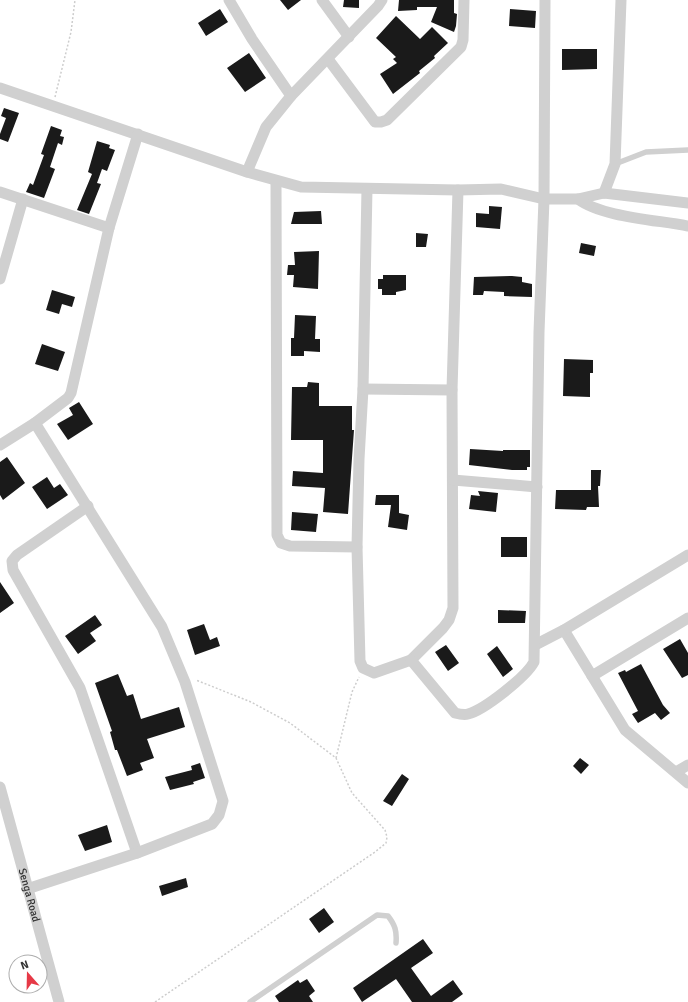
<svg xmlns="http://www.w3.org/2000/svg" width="688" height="1002" viewBox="0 0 688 1002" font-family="Signika,sans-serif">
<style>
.building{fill:#1a1a1a}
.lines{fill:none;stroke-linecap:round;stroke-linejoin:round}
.path{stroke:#cdcdcd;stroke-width:1.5;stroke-dasharray:2 2;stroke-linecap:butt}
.lane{stroke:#d0d0d0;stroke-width:5.5}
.street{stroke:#d0d0d0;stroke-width:11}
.labels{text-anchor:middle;stroke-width:4;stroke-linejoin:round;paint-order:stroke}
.street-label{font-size:11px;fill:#333;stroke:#fff}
</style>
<rect width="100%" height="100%" fill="#fff"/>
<path class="building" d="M 280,0 L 301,0 L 288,10 Z
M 344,0 L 359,0 L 359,8 L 343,7 Z
M 399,0 L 454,0 L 454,13 L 457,14 L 456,26 L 454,32 L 431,22 L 437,7 L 417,7 L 417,10 L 398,11 Z
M 220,9 L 228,22 L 206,36 L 198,23 Z
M 510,9 L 536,11 L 535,28 L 509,26 Z
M 396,16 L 420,39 L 432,27 L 448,43 L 434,56 L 435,58 L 419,71 L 420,73 L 393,94 L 380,74 L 397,63 L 393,59 L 396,57 L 376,38 Z
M 562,49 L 597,49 L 597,69 L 562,70 Z
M 249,53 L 266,78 L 245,92 L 227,68 Z
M 4,108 L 19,113 L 8,142 L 0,139 L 0,134 L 6,118 L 1,116 Z
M 51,126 L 62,130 L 60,136 L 64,137 L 62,145 L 58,143 L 50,167 L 55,169 L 44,198 L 26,192 L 30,183 L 33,185 L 44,155 L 41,154 Z
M 97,141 L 110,145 L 109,148 L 115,150 L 107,171 L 102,169 L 97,183 L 101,184 L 89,214 L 77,210 L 92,174 L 88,172 Z
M 489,206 L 502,207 L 500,229 L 476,227 L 476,213 L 489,214 Z
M 321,211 L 322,224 L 291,224 L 294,212 Z
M 416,233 L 428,234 L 426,247 L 416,247 Z
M 581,243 L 596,246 L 594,256 L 579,253 Z
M 319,251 L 318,289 L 293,287 L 294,275 L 287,275 L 288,265 L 295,265 L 294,252 Z
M 383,275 L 406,275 L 406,290 L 396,292 L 396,295 L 382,295 L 382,289 L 378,289 L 378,279 L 383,279 Z
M 512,276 L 522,277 L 522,282 L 532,284 L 532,297 L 504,296 L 504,292 L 484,291 L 483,295 L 473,295 L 474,277 Z
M 52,290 L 75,297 L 72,307 L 62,304 L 59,314 L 46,310 Z
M 295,315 L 316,316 L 315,339 L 320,339 L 320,352 L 304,351 L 304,356 L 291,356 L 291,338 L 294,338 Z
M 42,344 L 65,352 L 58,371 L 35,364 Z
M 564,359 L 593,360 L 593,373 L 590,373 L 590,397 L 563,396 Z
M 308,382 L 319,383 L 319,406 L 352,406 L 352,430 L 354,430 L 348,514 L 323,512 L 325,488 L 292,486 L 293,471 L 323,473 L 323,440 L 291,440 L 292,387 L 307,387 Z
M 79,402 L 93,424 L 68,440 L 57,424 L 73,415 L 69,408 Z
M 470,449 L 503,451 L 503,450 L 530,450 L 530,467 L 527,467 L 527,470 L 512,470 L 469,465 Z
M 7,457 L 25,483 L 3,500 L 0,495 L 0,462 Z
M 591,470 L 601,470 L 600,486 L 598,486 L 599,507 L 587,507 L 586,510 L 555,509 L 556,490 L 591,490 Z
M 47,477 L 54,488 L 60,484 L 68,495 L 47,509 L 32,487 Z
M 478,491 L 498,493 L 496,512 L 469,509 L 471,495 L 480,496 Z
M 376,495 L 399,495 L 399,513 L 409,515 L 407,530 L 388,527 L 391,505 L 375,505 Z
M 292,512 L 318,514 L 316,532 L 291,530 Z
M 501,537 L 527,537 L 527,557 L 501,557 Z
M 0,582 L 14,603 L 0,613 Z
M 498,610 L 526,611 L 525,623 L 498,623 Z
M 95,615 L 102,625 L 90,633 L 96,641 L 78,654 L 65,636 Z
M 204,624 L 210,640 L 217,637 L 220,646 L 195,655 L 187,630 Z
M 680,639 L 688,653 L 688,675 L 682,678 L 663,649 Z
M 446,645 L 459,663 L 448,671 L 435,652 Z
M 497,646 L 513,669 L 503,677 L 487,654 Z
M 641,664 L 663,705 L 670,713 L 661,720 L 655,713 L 638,723 L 632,714 L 638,711 L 618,673 L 625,670 L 626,672 Z
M 118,674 L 127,696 L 133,694 L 141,719 L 179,707 L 185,727 L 147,739 L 154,758 L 140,763 L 143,770 L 127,776 L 117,750 L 115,750 L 110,732 L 112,731 L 95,683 Z
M 580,758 L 589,765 L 581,774 L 573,766 Z
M 200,763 L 205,778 L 193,782 L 194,784 L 170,790 L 165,777 L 192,770 L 191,766 Z
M 402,774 L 409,779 L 392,806 L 383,801 Z
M 107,825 L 112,842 L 85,851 L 78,835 Z
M 186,878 L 188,887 L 162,896 L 159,886 Z
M 324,908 L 334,922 L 319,933 L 309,919 Z
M 423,939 L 433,953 L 411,968 L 431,996 L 453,980 L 463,994 L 452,1002 L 412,1002 L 396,979 L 362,1002 L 353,988 Z
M 307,979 L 315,991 L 309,996 L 313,1002 L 279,1002 L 275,996 L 298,980 L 300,983 Z"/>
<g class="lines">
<path class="path" d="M 55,97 L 71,32 L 75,0
M 336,758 L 352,692 L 359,677
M 155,1002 L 375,852 L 386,843 L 387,837 L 385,830 L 352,793 L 336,758 L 290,723 L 251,702 L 196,680"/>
<path class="lane" d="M 615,164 L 646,152 L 688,150
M 250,1002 L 377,915 L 388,916 C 395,925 397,931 396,943"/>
<g class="street">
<path d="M 229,0 L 252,39 L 291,96"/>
<path d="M 322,0 L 349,37"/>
<path d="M 328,59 L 375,122 L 381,122 L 387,120 L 461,47 L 463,40 L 464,0"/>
<path d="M 0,88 L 247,172 L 301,187 L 458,190 L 501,189 L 544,199 L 578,199 L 604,193 L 688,203"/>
<path d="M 247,172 L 266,127 L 291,96 L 378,6 L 382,0"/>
<path d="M 276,181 L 277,535 L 281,543 L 290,546 L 357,547"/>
<path d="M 367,189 L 363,389 L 359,459 L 357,547 L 360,661 L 363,668 L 374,673 L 411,660 L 443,628 L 449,620 L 453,608 L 452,390 L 458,190"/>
<path d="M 0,192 L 109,228"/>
<path d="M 604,193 L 615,164 L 621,0"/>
<path d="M 578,199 C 601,217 658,220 688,226"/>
<path d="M 0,279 L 23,199"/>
<path d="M 363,389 L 452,390"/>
<path d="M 0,445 L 35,423 L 68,398 L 71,393 L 109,228 L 138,134"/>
<path d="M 453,480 L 537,487"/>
<path d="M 88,506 L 17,555 L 12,561 L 13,570 L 80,688 L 137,853"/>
<path d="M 564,630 L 625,730 L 688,783"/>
<path d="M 535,645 L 564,630 L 688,555"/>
<path d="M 411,660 L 455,713 C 459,714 464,715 468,714 C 484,710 526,677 534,662 L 539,332 L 544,199 L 545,0"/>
<path d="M 592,676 L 688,618"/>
<path d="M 676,772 L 688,765"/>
<path id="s1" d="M 0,787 L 59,1002"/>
<path d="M 27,889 L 137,853 L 212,824 L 219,815 L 223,801 L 185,682 L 162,627 L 35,423"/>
</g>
</g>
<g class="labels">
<g class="street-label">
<text dy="4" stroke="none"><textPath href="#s1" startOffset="112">Senga Road</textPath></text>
</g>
</g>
<g transform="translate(28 974) rotate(340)"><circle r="19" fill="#ffffff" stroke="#adadad"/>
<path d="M0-3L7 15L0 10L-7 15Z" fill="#e63946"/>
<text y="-6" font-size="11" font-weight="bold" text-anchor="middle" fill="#333333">N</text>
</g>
</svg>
